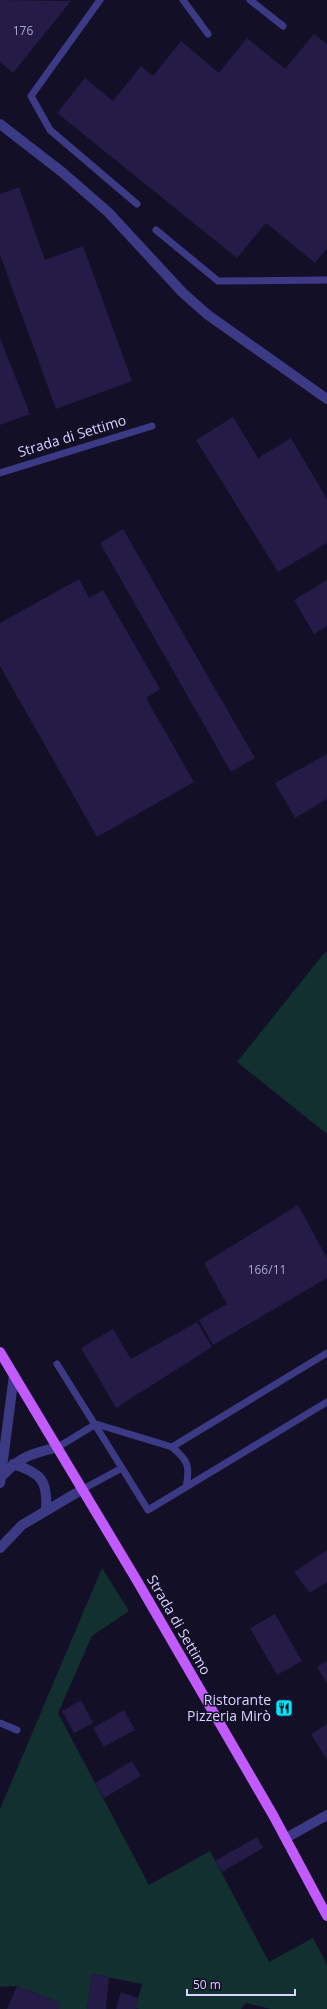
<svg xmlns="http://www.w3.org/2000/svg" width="327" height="2009" viewBox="0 0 327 2009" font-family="'Open Sans',sans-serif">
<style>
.green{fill:#12302f}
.building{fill:#241b47}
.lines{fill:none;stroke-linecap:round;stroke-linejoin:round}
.service{stroke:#3d3a85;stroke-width:7}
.minor{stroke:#3d3a85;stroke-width:10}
.primary{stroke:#c25bff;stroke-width:10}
.labels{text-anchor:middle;stroke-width:3;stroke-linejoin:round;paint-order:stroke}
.number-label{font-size:12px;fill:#aca6d1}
.street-label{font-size:14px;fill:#d9d4ff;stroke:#130f26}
.poi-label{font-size:14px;fill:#d9d4ff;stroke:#130f26;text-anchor:end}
</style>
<rect width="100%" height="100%" fill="#130f26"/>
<path class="green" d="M 325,952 L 327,953 L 327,1134 L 237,1062 Z
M 102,1568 L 129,1611 L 92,1636 L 58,1713 L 149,1885 L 210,1851 L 269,1962 L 313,1938 L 327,1965 L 327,2009 L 271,2009 L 246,2003 L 241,2009 L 140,2009 L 135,2008 L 142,1984 L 92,1974 L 87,2009 L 58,2009 L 60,2003 L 17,1986 L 0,1987 L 0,1809 Z"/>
<path class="building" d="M 0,0 L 71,1 L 13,73 L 0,62 Z
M 314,34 L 327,44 L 327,248 L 315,263 L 266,223 L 237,258 L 57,113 L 85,78 L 113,101 L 141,66 L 153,76 L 181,41 L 219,73 L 247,38 L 285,69 Z
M 19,187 L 45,260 L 83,246 L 132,381 L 56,409 L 0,255 L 0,194 Z
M 0,338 L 30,414 L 0,425 Z
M 233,417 L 258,458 L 291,438 L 327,499 L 327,543 L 278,572 L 196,440 Z
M 123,529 L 255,758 L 231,772 L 100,543 Z
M 79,579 L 89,598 L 103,590 L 160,689 L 146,698 L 194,782 L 97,837 L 0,666 L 0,623 Z
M 327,580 L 327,626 L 314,634 L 294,600 Z
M 327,754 L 327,799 L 295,818 L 275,783 Z
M 298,1205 L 327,1258 L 327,1278 L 213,1345 L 199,1320 L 227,1304 L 204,1263 Z
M 197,1322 L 212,1347 L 116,1408 L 81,1348 L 113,1329 L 131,1359 Z
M 327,1550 L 327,1582 L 310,1593 L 294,1572 Z
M 275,1614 L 302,1661 L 277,1675 L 250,1628 Z
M 327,1661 L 327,1684 L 317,1667 Z
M 81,1700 L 93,1723 L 74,1733 L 62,1711 Z
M 124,1710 L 135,1730 L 104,1747 L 93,1728 Z
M 327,1724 L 327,1760 L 311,1734 Z
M 132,1761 L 141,1776 L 104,1798 L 95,1783 Z
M 257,1837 L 263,1848 L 222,1872 L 215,1861 Z
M 92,1974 L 109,1977 L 106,2009 L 87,2009 Z
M 17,1986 L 60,2003 L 58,2009 L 7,2009 Z
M 121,1992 L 138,1998 L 135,2008 L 138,2009 L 116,2009 Z"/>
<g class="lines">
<path class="service" d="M 100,0 L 31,96 L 50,130 L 137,204
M 183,0 L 208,34
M 250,0 L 283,26
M 156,230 L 218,281 L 327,280
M 0,473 L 152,426
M 57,1364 L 122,1468
M 58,1447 L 96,1424 L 172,1447 L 327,1353
M 172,1447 C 189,1461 190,1467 186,1487
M 83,1489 L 122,1468 L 148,1510 L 327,1402
M 0,1723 L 17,1730"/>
<path class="minor" d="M 0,124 L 62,172 L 108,212 L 183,293 L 208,315 L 327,399
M 13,1464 C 41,1473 48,1480 46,1510
M 1,1477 C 21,1456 30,1454 58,1447
M 0,1483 L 14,1375
M 0,1548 L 22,1525 L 83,1489
M 286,1838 L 327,1815"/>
<path class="primary" d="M 0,1352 L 136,1579 L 273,1815 L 327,1916"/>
</g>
<defs>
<symbol id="restaurant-square" viewBox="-11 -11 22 22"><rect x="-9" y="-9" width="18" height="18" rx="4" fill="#00e5ff" stroke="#130f26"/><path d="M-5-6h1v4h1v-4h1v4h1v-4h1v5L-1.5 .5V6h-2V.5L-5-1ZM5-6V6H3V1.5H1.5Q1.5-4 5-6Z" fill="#111"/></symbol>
</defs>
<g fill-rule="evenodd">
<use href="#restaurant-square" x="274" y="1698" width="20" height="20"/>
</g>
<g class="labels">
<g class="number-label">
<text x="23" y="35">176</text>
<text x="267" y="1274">166/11</text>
</g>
<g class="street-label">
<text transform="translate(72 436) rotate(-17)" y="5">Strada di Settimo</text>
<text transform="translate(179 1625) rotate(60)" y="5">Strada di Settimo</text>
</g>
<g class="poi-label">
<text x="271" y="1705">Ristorante<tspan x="271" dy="16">Pizzeria Mirò</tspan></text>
</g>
</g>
<path d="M187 1989v6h108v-6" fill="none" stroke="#d9d4ff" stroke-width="2"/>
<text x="193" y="1989" font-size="12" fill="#d9d4ff" stroke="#130f26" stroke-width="3" paint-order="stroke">50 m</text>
</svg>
